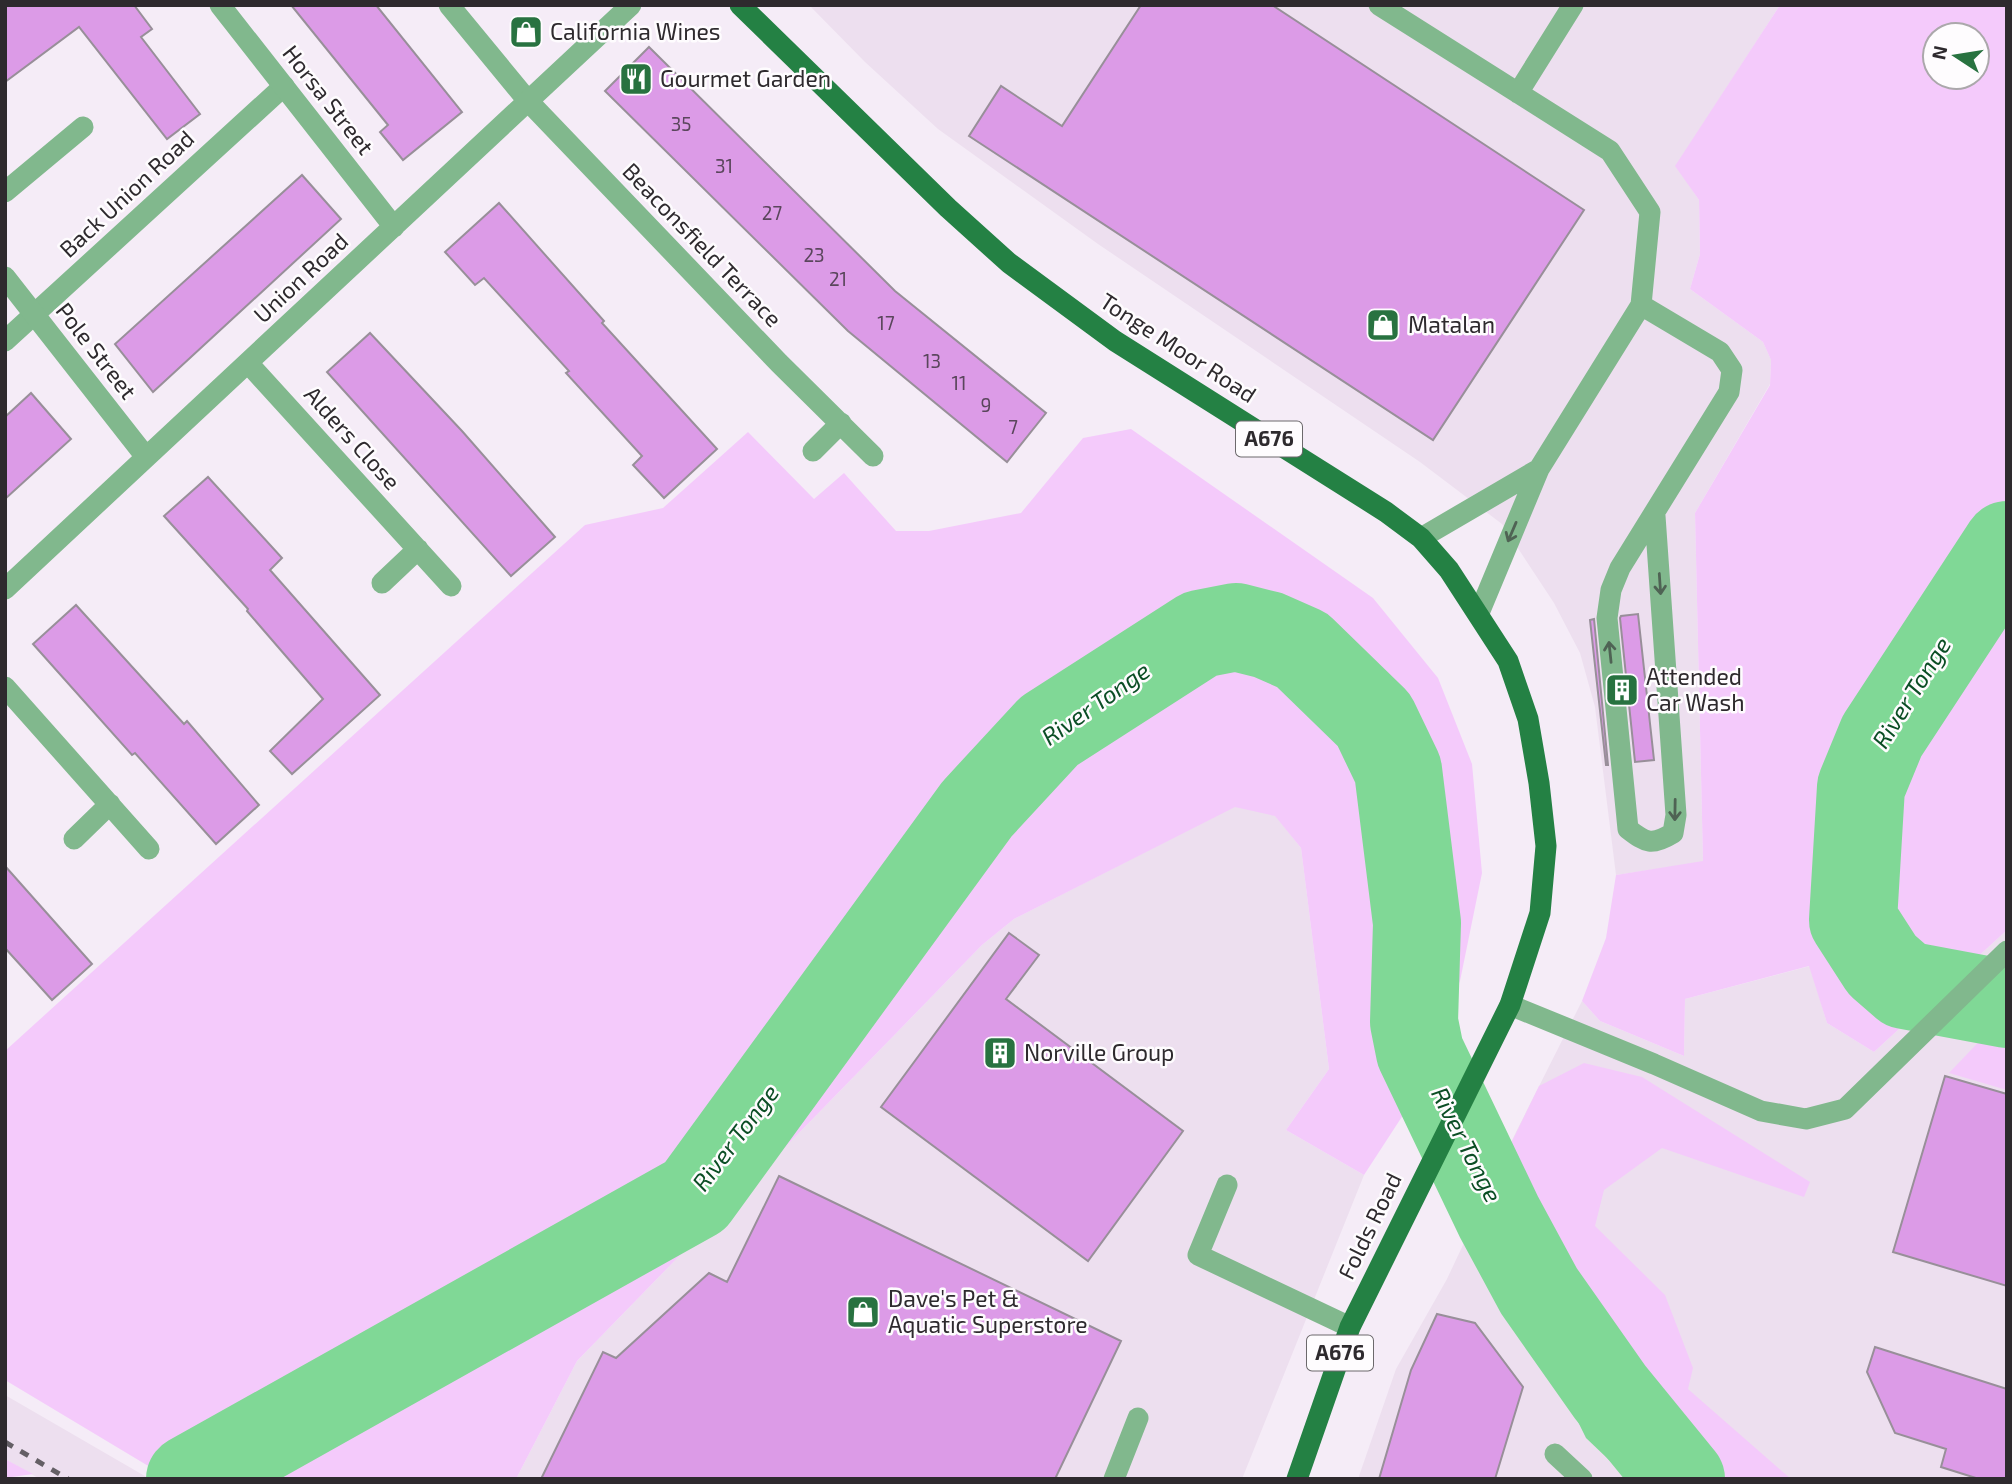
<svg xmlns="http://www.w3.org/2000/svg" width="2012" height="1484" viewBox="0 0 2012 1484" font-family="'Exo 2',sans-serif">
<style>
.built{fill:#eddfef}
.green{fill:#f4cafb;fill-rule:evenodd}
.water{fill:#80d896}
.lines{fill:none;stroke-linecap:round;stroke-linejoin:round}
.river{stroke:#80d896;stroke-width:88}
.building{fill:#dc9be7;stroke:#988f99;stroke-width:2}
.lane{stroke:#81b88d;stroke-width:21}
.street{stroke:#81b88d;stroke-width:21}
.primary{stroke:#248144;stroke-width:21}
.rail{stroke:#645f65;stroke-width:5;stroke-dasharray:9 9;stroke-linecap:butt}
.oneway{stroke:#4f6354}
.labels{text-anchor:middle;stroke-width:5;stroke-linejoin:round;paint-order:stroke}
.number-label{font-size:19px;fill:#5a465c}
.shield{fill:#fefcfe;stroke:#6c696c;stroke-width:2}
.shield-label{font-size:21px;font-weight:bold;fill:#2e2a2e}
.poi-label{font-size:23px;fill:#2e2a2e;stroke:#fefcfe;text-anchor:start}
.street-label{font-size:23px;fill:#2e2a2e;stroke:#fefcfe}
.water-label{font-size:24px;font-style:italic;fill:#0b4e25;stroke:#fefcfe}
</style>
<rect width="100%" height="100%" fill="#f5ecf7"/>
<path class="built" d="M 809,5 L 1780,5 L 1676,166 L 1699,200 L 1700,254 L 1690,289 L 1763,342 L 1771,360 L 1770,384 L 1695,513 L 1703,862 L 1616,875 L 1595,707 L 1580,653 L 1554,603 L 1502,524 L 1420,462 L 1098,244 L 938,129 L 865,62 Z
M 1235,806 L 1275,815 L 1301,848 L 1329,1069 L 1286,1130 L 1364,1175 L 1242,1479 L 516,1479 L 577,1361 L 982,945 L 1014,919 Z
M 2007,930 L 2007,1479 L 1358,1479 L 1396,1369 L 1447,1279 L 1516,1132 L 1582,1001 L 1600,1021 L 1684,1056 L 1685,999 L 1810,966 L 1827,1023 L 1874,1052 Z
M 5,1395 L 150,1479 L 40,1479 L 5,1459 Z"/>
<path class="green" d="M 1780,5 L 2007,5 L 2007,930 L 1874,1052 L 1827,1023 L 1809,966 L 1685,999 L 1684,1056 L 1600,1021 L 1582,1001 L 1606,938 L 1616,875 L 1703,861 L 1695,513 L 1770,385 L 1771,360 L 1763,342 L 1690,289 L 1700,254 L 1699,200 L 1675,166 ZM 1977,35 L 1977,77 L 1935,77 L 1935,35 Z
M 1131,429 L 1373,598 L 1438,678 L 1472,764 L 1482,873 L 1460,981 L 1405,1112 L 1364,1175 L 1286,1130 L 1329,1069 L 1301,848 L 1275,816 L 1235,807 L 1014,919 L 982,945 L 577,1361 L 516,1479 L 170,1479 L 5,1380 L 5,1051 L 585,525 L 663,508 L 748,432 L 814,499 L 844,473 L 896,531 L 929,531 L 1021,513 L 1083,438 Z
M 1991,1029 L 2007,1032 L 2007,1090 L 1949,1073 Z
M 1584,1063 L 1642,1077 L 1810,1182 L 1804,1197 L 1662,1148 L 1604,1190 L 1595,1226 L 1665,1295 L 1693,1368 L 1688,1389 L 1791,1479 L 1724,1479 L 1673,1430 L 1563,1271 L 1498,1170 L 1539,1086 Z
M 5,1459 L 33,1474 L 5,1478 Z"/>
<path class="water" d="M 2007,1007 L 2007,1032 L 1991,1029 Z
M 1498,1170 L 1563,1271 L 1673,1430 L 1724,1479 L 1629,1479 L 1586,1438 L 1552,1369 L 1465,1241 Z"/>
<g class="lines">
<path class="river" d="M 2007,545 L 1882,736 L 1861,787 L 1853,920 L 1882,965 L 1905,985 L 2007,1004
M 190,1479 L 695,1196 L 977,809 L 1049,731 L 1200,634 L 1236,627 L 1268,635 L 1302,650 L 1374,720 L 1398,770 L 1417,923 L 1414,1022 L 1420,1052 L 1499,1217 L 1539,1291 L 1610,1392 L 1681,1479"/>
</g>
<path class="building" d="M 5,5 L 134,5 L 152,29 L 141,37 L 200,114 L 167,139 L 79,27 L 5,82 Z
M 291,5 L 376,5 L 462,112 L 403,160 L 380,132 L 388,125 Z
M 1141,5 L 1272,5 L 1584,210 L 1433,440 L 969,136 L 1001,86 L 1062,126 Z
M 649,47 L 895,291 L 1046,413 L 1007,462 L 848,331 L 605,91 Z
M 302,175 L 341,219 L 153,392 L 115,344 Z
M 499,203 L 604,321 L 602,323 L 717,449 L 664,498 L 633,465 L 642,456 L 566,373 L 569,371 L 484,278 L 475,285 L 445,252 Z
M 370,333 L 462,431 L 555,537 L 511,576 L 327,372 Z
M 31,393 L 71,439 L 5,499 L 5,417 Z
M 208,477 L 282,558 L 270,570 L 380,695 L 292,774 L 270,751 L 323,699 L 247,611 L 248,609 L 164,516 Z
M 76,605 L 184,724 L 187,721 L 259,805 L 216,844 L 135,753 L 132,755 L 33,644 Z
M 1638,614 L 1654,760 L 1635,762 L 1620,618 L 1621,616 Z
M 1594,619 L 1608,765 L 1606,765 L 1590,620 Z
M 5,866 L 92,964 L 52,1000 L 5,948 Z
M 1009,933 L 1039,955 L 1006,999 L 1183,1131 L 1088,1261 L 881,1107 Z
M 1945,1076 L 2007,1094 L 2007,1286 L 1893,1252 Z
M 779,1176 L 1121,1341 L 1055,1479 L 541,1479 L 603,1352 L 616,1358 L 709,1273 L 727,1282 Z
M 1437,1314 L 1475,1323 L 1523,1387 L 1495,1479 L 1379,1479 L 1411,1370 Z
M 1875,1347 L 2007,1389 L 2007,1479 L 1979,1479 L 1941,1467 L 1946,1449 L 1895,1433 L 1867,1372 Z"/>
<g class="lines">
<path class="lane" d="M 449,5 L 528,101
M 1379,5 L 1610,151 L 1650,212 L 1641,305 L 1539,469 L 1479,613
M 1518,93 L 1573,5
M 5,192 L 83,127
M 1641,305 L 1720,352 L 1732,370 L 1729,392 L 1620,568 L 1611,590 L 1607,618 L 1628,829 C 1646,843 1652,846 1673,833 L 1676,815 L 1655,516
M 5,341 L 284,86
M 1421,538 L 1539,469
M 1510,1005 L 1654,1064 L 1761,1111 L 1806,1119 L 1845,1109 L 2007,951
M 1227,1185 L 1198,1255 L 1350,1327
M 1555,1454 L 1582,1479
M 1114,1479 L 1138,1418"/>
<path class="street" d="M 220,5 L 394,227
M 528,101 L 779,363 L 873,456
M 5,277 L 146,457
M 248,363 L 451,586
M 813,451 L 841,423
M 382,583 L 418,549
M 5,589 L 631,5
M 5,687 L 149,849
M 74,839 L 110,804"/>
<path class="primary" d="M 740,5 L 948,208 L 1009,263 L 1115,341 L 1386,512 L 1421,538 L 1449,570 L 1508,661 L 1528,719 L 1539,783 L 1546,846 L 1540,913 L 1510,1005 L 1350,1327 L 1297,1479"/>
<path class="rail" d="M 5,1442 L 68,1479"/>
</g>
<defs><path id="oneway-shaft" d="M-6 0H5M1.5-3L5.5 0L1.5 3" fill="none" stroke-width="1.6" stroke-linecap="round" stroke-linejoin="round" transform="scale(1.75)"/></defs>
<g class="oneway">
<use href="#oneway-shaft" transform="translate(1512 532) rotate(113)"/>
<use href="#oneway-shaft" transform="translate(1660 584) rotate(86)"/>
<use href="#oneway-shaft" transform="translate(1610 652) rotate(-96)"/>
<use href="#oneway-shaft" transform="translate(1675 810) rotate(91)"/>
</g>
<defs>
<symbol id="shop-square" viewBox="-11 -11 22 22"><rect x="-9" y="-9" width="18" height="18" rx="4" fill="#287240" stroke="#fefcfe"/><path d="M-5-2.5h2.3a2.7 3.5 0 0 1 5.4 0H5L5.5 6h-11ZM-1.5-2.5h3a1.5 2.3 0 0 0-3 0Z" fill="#fff"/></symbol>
<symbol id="restaurant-square" viewBox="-11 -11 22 22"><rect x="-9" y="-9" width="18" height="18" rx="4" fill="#287240" stroke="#fefcfe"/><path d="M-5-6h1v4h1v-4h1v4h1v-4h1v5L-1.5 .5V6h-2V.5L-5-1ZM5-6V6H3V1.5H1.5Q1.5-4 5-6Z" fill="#fff"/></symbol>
<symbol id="building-square" viewBox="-11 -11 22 22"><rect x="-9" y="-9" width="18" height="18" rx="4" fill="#287240" stroke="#fefcfe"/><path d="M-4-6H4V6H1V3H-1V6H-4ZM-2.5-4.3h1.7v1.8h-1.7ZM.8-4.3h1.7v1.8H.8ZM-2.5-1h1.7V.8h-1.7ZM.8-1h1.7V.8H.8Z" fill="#fff"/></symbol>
</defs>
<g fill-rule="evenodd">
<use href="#shop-square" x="507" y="13" width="38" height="38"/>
<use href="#restaurant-square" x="617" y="60" width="38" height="38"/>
<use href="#shop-square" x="1364" y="306" width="38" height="38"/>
<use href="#building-square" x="1603" y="671" width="38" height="38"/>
<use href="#building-square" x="981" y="1034" width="38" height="38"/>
<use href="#shop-square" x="844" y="1293" width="38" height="38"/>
</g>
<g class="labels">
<g class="number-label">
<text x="681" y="131">35</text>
<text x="724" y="173">31</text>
<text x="772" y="220">27</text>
<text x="814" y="262">23</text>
<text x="838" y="286">21</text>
<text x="886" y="330">17</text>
<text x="932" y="368">13</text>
<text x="959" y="390">11</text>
<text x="986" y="412">9</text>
<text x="1013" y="434">7</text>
</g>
<g class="shield">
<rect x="1236" y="421.5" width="66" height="35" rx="5"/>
<rect x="1307" y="1335.5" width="66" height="35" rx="5"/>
</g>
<g class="shield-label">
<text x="1269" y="446">A676</text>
<text x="1340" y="1360">A676</text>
</g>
<g class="poi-label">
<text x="550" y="40">California Wines</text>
<text x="660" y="87">Gourmet Garden</text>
<text x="1408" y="333">Matalan</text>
<text x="1646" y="685">Attended<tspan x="1646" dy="26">Car Wash</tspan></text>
<text x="1024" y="1061">Norville Group</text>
<text x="888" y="1307">Dave's Pet &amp;<tspan x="888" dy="26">Aquatic Superstore</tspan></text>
</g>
<g class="street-label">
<text transform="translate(328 100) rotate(52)" y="8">Horsa Street</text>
<text transform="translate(127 194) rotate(-43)" y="8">Back Union Road</text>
<text transform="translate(702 245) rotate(46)" y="8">Beaconsfield Terrace</text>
<text transform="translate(301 278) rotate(-43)" y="8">Union Road</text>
<text transform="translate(1178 348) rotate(33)" y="8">Tonge Moor Road</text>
<text transform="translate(96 351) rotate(52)" y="8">Pole Street</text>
<text transform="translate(352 438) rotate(48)" y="8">Alders Close</text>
<text transform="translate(1370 1226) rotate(-64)" y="8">Folds Road</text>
</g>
<g class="water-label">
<text transform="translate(1912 693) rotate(-58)" y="8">River Tonge</text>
<text transform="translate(1096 704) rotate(-35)" y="8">River Tonge</text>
<text transform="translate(736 1138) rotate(-53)" y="8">River Tonge</text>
<text transform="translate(1466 1145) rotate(63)" y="8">River Tonge</text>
</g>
</g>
<rect width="2012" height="1484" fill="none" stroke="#2e2a2e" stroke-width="14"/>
<g transform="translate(1956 56) rotate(282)"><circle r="33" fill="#fefcfe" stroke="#aba8ab" stroke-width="2"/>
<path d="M0-5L12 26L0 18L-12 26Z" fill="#287240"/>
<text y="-10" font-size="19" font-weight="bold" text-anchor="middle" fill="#2e2a2e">N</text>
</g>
</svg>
